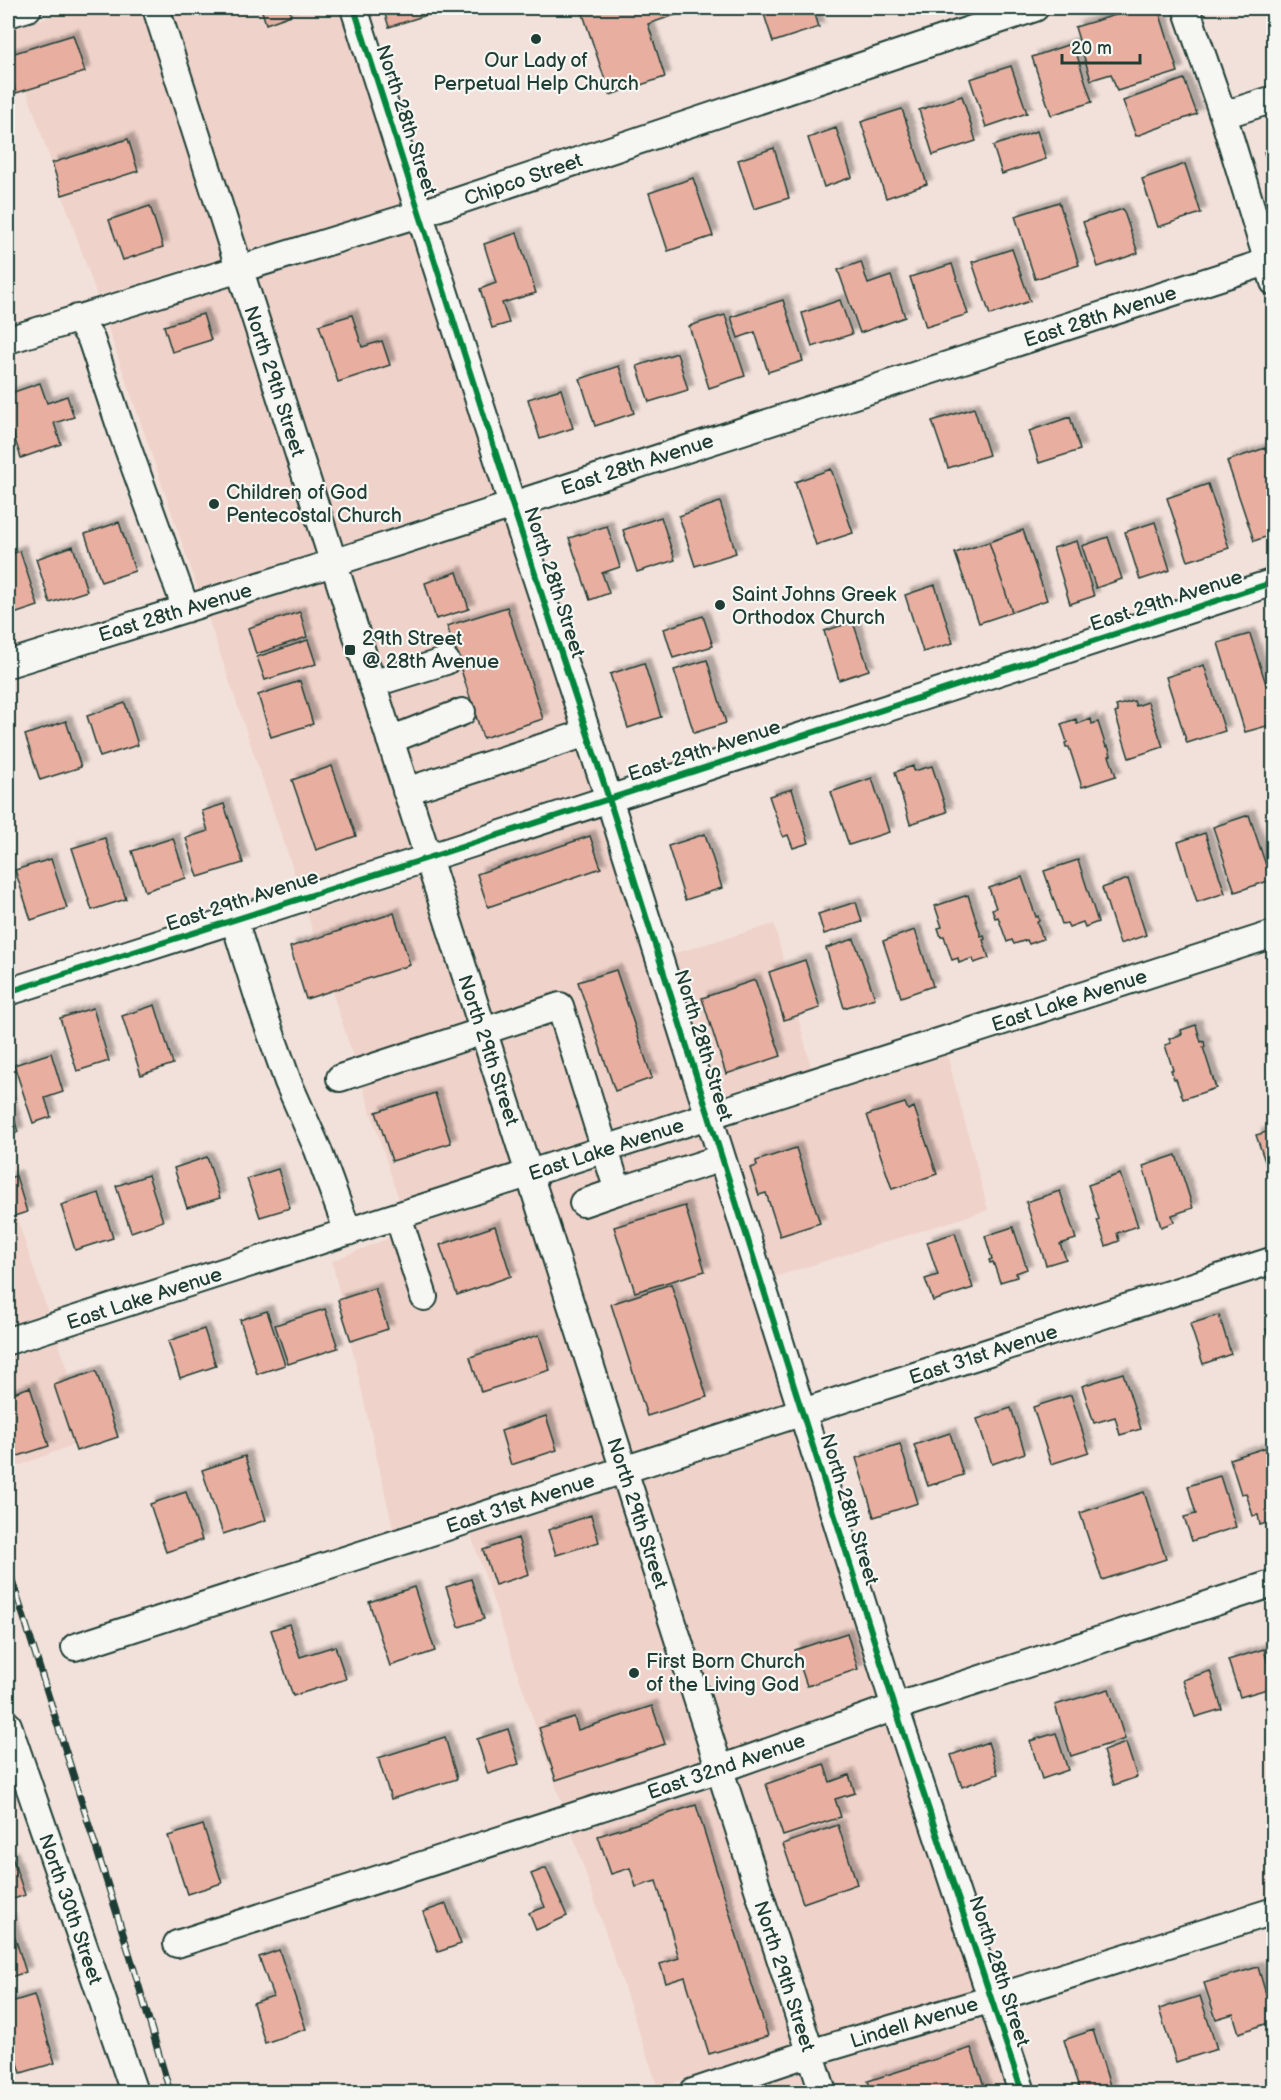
<svg xmlns="http://www.w3.org/2000/svg" width="1281" height="2100" viewBox="0 0 1281 2100" font-family="'Balsamiq Sans',sans-serif">
<style>
.built{fill:#efd2c9}
.building{fill:#e8afa1;stroke:#1f3d34;stroke-width:1.5;filter:url(#shadow)}
.lines{fill:none;stroke-linecap:round;stroke-linejoin:round}
.minor-casing{stroke:#1f3d34;stroke-width:30}
.minor{stroke:#f6f6f2;stroke-width:26}
.rail-casing{stroke:#1f3d34;stroke-width:7}
.rail{stroke:#f6f6f2;stroke-width:4.5;stroke-dasharray:14;stroke-linecap:butt}
.cycleway-casing{stroke:#f6f6f2;stroke-width:10}
.cycleway{stroke:#00873e;stroke-width:6}
.poi-dot{fill:#1f3d34;stroke:#f6f6f2;stroke-width:2}
.labels{text-anchor:middle;stroke-width:4.5;stroke-linejoin:round;paint-order:stroke}
.poi-label{font-size:20px;fill:#1f3d34;stroke:#f6f6f2;text-anchor:start}
.street-label{font-size:20px;fill:#1f3d34;stroke:#f6f6f2}
</style>
<defs>
<filter id="shadow"><feDropShadow dx="5.5" dy="-5.5" stdDeviation="1.5" flood-color="#0004"/></filter>
</defs>
<rect width="100%" height="100%" fill="#f2e1da"/>
<filter id="ink" filterUnits="userSpaceOnUse"><feTurbulence type="fractalNoise" baseFrequency=".0167" numOctaves="2"/><feDisplacementMap in="SourceGraphic" scale="12" xChannelSelector="R" yChannelSelector="G"/><feConvolveMatrix kernelMatrix="1 2 1 2 8 2 1 2 1" color-interpolation-filters="sRGB"/></filter>
<g filter="url(#ink)">
<path class="built" d="M 78,8 L 142,8 L 222,258 L 97,296 L 8,36 L 8,30 Z
M 170,8 L 340,8 L 402,204 L 247,250 Z
M 411,232 L 495,494 L 342,544 L 257,279 Z
M 231,287 L 316,552 L 198,589 L 107,325 Z
M 504,523 L 591,789 L 436,840 L 351,573 Z
M 325,581 L 411,848 L 298,884 L 208,618 Z
M 601,817 L 691,1106 L 537,1155 L 445,869 Z
M 420,877 L 511,1164 L 399,1200 L 307,913 Z
M 774,924 L 811,1067 L 717,1097 L 672,954 Z
M 947,1054 L 988,1210 L 774,1277 L 726,1126 Z
M 700,1134 L 785,1402 L 632,1451 L 546,1184 Z
M 8,1191 L 48,1312 L 8,1325 Z
M 521,1192 L 607,1459 L 393,1528 L 332,1261 L 409,1230 L 408,1228 Z
M 58,1341 L 68,1370 L 75,1444 L 8,1470 L 8,1357 Z
M 794,1430 L 877,1697 L 728,1751 L 642,1480 Z
M 616,1488 L 703,1759 L 562,1804 L 471,1535 Z
M 887,1726 L 975,1989 L 818,2035 L 737,1779 Z
M 712,1788 L 793,2043 L 658,2088 L 572,1833 Z
M 984,2017 L 1008,2092 L 837,2092 L 828,2064 Z
M 802,2072 L 809,2092 L 740,2092 Z"/>
<path class="building" d="M 261,8 L 289,8 L 291,15 L 266,24 Z
M 383,8 L 448,8 L 389,27 Z
M 581,8 L 683,8 L 684,12 L 648,24 L 665,77 L 610,95 Z
M 762,8 L 813,8 L 819,27 L 773,42 Z
M 1139,8 L 1158,8 L 1178,72 L 1117,91 L 1111,74 L 1091,80 L 1075,27 Z
M 73,35 L 85,72 L 16,93 L 8,67 L 8,55 Z
M 1073,43 L 1092,102 L 1051,115 L 1032,57 Z
M 1011,66 L 1027,113 L 986,127 L 970,79 Z
M 1184,79 L 1197,114 L 1136,136 L 1123,101 Z
M 962,96 L 976,141 L 933,155 L 919,110 Z
M 902,109 L 927,184 L 886,198 L 861,122 Z
M 836,128 L 852,177 L 824,187 L 808,138 Z
M 1037,131 L 1046,159 L 1002,174 L 993,146 Z
M 128,139 L 138,171 L 62,195 L 52,163 Z
M 774,148 L 789,198 L 754,209 L 738,160 Z
M 1274,149 L 1274,181 L 1264,152 Z
M 1185,164 L 1201,213 L 1158,227 L 1142,179 Z
M 693,178 L 713,236 L 668,251 L 649,193 Z
M 1059,202 L 1079,265 L 1035,279 L 1015,216 Z
M 150,206 L 163,247 L 123,260 L 109,220 Z
M 1123,209 L 1138,253 L 1098,267 L 1083,222 Z
M 517,233 L 536,293 L 502,303 L 509,323 L 492,328 L 480,289 L 496,283 L 484,244 Z
M 1012,249 L 1030,301 L 990,315 L 972,262 Z
M 861,262 L 868,284 L 891,276 L 905,317 L 860,333 L 838,270 Z
M 952,264 L 968,314 L 926,327 L 910,277 Z
M 783,300 L 803,361 L 768,372 L 755,332 L 738,338 L 731,317 Z
M 840,300 L 852,334 L 812,347 L 802,313 Z
M 203,314 L 211,340 L 172,352 L 164,326 Z
M 352,315 L 362,347 L 382,341 L 390,365 L 338,382 L 319,325 Z
M 725,315 L 745,376 L 709,388 L 689,326 Z
M 677,353 L 688,390 L 649,402 L 637,366 Z
M 619,366 L 634,413 L 595,426 L 580,379 Z
M 40,383 L 47,403 L 67,396 L 74,417 L 54,423 L 61,444 L 21,458 L 8,418 L 8,394 Z
M 561,389 L 573,428 L 540,439 L 528,399 Z
M 974,408 L 989,455 L 948,468 L 932,421 Z
M 1070,417 L 1080,450 L 1039,463 L 1029,431 Z
M 1265,448 L 1274,472 L 1274,534 L 1254,541 L 1227,461 Z
M 831,469 L 853,533 L 816,545 L 795,482 Z
M 1208,484 L 1229,548 L 1188,561 L 1167,498 Z
M 720,502 L 736,553 L 695,566 L 679,516 Z
M 661,517 L 675,560 L 637,572 L 623,530 Z
M 119,522 L 135,571 L 101,582 L 85,534 Z
M 1155,522 L 1170,570 L 1140,580 L 1125,532 Z
M 607,526 L 620,567 L 602,573 L 609,593 L 590,600 L 569,538 Z
M 1023,530 L 1047,600 L 1012,612 L 989,542 Z
M 1108,537 L 1122,579 L 1096,588 L 1082,546 Z
M 1077,541 L 1094,596 L 1070,604 L 1053,548 Z
M 989,542 L 1012,612 L 979,623 L 955,553 Z
M 73,546 L 87,591 L 50,603 L 36,559 Z
M 20,551 L 38,606 L 8,616 L 8,555 Z
M 457,572 L 469,609 L 436,619 L 425,583 Z
M 935,585 L 953,643 L 923,652 L 905,595 Z
M 507,607 L 543,719 L 483,738 L 447,626 Z
M 300,612 L 307,637 L 256,654 L 248,628 Z
M 703,616 L 713,646 L 673,658 L 664,629 Z
M 853,622 L 869,670 L 839,680 L 824,631 Z
M 1250,634 L 1274,709 L 1274,724 L 1245,732 L 1218,643 Z
M 308,640 L 316,664 L 265,680 L 257,657 Z
M 707,660 L 726,723 L 694,733 L 674,670 Z
M 644,663 L 661,717 L 628,728 L 610,674 Z
M 1204,665 L 1225,731 L 1187,743 L 1166,677 Z
M 300,681 L 313,724 L 271,737 L 258,695 Z
M 1134,701 L 1136,706 L 1148,702 L 1163,747 L 1129,758 L 1115,713 L 1118,712 L 1116,706 Z
M 125,703 L 138,745 L 100,757 L 87,716 Z
M 1076,719 L 1077,724 L 1091,719 L 1092,724 L 1098,722 L 1106,747 L 1108,746 L 1111,755 L 1109,756 L 1116,776 L 1082,787 L 1069,747 L 1066,747 L 1065,743 L 1067,742 L 1061,724 Z
M 66,721 L 81,767 L 40,780 L 25,735 Z
M 332,766 L 356,836 L 316,850 L 292,780 Z
M 913,766 L 914,771 L 932,766 L 947,812 L 910,824 L 895,772 Z
M 872,778 L 889,832 L 849,845 L 831,792 Z
M 792,789 L 809,843 L 793,848 L 788,835 L 783,837 L 769,796 Z
M 224,804 L 243,863 L 198,877 L 186,838 L 208,831 L 202,811 Z
M 1249,815 L 1271,880 L 1235,892 L 1213,827 Z
M 1205,833 L 1225,893 L 1197,902 L 1178,842 Z
M 705,834 L 722,888 L 685,900 L 668,846 Z
M 590,836 L 601,868 L 488,907 L 477,874 Z
M 105,838 L 126,899 L 92,910 L 72,848 Z
M 173,838 L 186,878 L 145,891 L 132,851 Z
M 51,859 L 67,908 L 31,920 L 15,870 Z
M 1078,860 L 1098,922 L 1085,927 L 1083,922 L 1069,927 L 1067,923 L 1062,924 L 1044,871 Z
M 1022,877 L 1036,917 L 1038,916 L 1039,921 L 1037,922 L 1043,939 L 1029,944 L 1027,940 L 1014,944 L 1012,940 L 1007,942 L 998,917 L 995,918 L 992,909 L 996,908 L 989,888 Z
M 1128,879 L 1146,935 L 1120,944 L 1102,888 Z
M 968,895 L 981,936 L 984,935 L 985,939 L 983,940 L 989,958 L 974,963 L 973,958 L 959,963 L 958,958 L 952,960 L 944,936 L 941,937 L 938,928 L 942,927 L 935,906 Z
M 856,902 L 862,922 L 824,934 L 818,914 Z
M 394,913 L 410,965 L 306,999 L 290,947 Z
M 915,930 L 933,986 L 901,997 L 883,941 Z
M 854,939 L 875,998 L 844,1008 L 826,948 Z
M 805,960 L 820,1008 L 784,1020 L 769,972 Z
M 616,970 L 652,1078 L 615,1091 L 578,982 Z
M 755,980 L 781,1056 L 726,1074 L 702,998 Z
M 155,1005 L 173,1064 L 141,1075 L 122,1016 Z
M 93,1008 L 109,1061 L 77,1071 L 60,1018 Z
M 1196,1025 L 1201,1042 L 1204,1041 L 1205,1047 L 1203,1047 L 1216,1088 L 1183,1099 L 1176,1079 L 1174,1079 L 1171,1070 L 1173,1070 L 1165,1045 L 1171,1043 L 1169,1039 L 1182,1034 L 1181,1030 Z
M 51,1053 L 63,1092 L 45,1098 L 51,1117 L 33,1123 L 14,1065 Z
M 435,1093 L 451,1143 L 392,1161 L 376,1112 Z
M 8,1099 L 18,1132 L 8,1135 Z
M 905,1103 L 908,1110 L 914,1107 L 937,1174 L 892,1189 L 867,1115 Z
M 1274,1130 L 1274,1188 L 1256,1135 Z
M 796,1148 L 820,1223 L 780,1236 L 766,1193 L 759,1195 L 750,1168 L 757,1166 L 756,1161 Z
M 1176,1155 L 1193,1208 L 1172,1215 L 1174,1222 L 1161,1227 L 1143,1166 Z
M 207,1157 L 220,1198 L 187,1208 L 174,1168 Z
M 278,1169 L 290,1208 L 260,1217 L 247,1179 Z
M 1120,1174 L 1138,1226 L 1117,1233 L 1119,1241 L 1106,1246 L 1097,1220 L 1099,1219 L 1088,1185 Z
M 148,1175 L 163,1221 L 131,1232 L 116,1186 Z
M 16,1176 L 27,1212 L 8,1218 L 8,1178 Z
M 1060,1191 L 1076,1239 L 1060,1244 L 1066,1259 L 1046,1265 L 1026,1202 Z
M 99,1193 L 113,1238 L 75,1250 L 61,1205 Z
M 685,1206 L 705,1271 L 635,1292 L 614,1227 Z
M 495,1226 L 511,1276 L 457,1295 L 440,1245 Z
M 1013,1227 L 1027,1269 L 1016,1273 L 1017,1277 L 1000,1282 L 993,1262 L 990,1263 L 989,1260 L 992,1259 L 985,1236 Z
M 955,1233 L 973,1288 L 933,1301 L 925,1279 L 938,1275 L 927,1242 Z
M 671,1284 L 707,1397 L 647,1416 L 611,1304 Z
M 375,1288 L 388,1329 L 351,1341 L 338,1300 Z
M 325,1309 L 338,1348 L 288,1364 L 275,1325 Z
M 267,1311 L 285,1365 L 257,1374 L 240,1320 Z
M 1219,1315 L 1231,1354 L 1203,1364 L 1190,1324 Z
M 1274,1327 L 1274,1353 L 1266,1329 Z
M 204,1329 L 216,1366 L 180,1378 L 168,1341 Z
M 539,1335 L 550,1370 L 481,1392 L 470,1357 Z
M 96,1371 L 118,1437 L 76,1451 L 54,1385 Z
M 1123,1373 L 1141,1429 L 1120,1435 L 1115,1417 L 1094,1423 L 1082,1386 Z
M 30,1387 L 49,1446 L 15,1457 L 8,1433 L 8,1395 Z
M 1071,1395 L 1089,1452 L 1051,1464 L 1033,1407 Z
M 1011,1408 L 1025,1453 L 992,1464 L 977,1419 Z
M 546,1416 L 557,1450 L 511,1465 L 501,1431 Z
M 950,1433 L 963,1475 L 928,1486 L 914,1445 Z
M 900,1444 L 918,1503 L 874,1517 L 856,1458 Z
M 1274,1445 L 1274,1521 L 1260,1525 L 1258,1515 L 1253,1516 L 1246,1493 L 1241,1494 L 1230,1459 Z
M 245,1456 L 266,1520 L 223,1534 L 202,1470 Z
M 1220,1476 L 1236,1527 L 1192,1541 L 1184,1517 L 1196,1514 L 1188,1486 Z
M 186,1492 L 202,1540 L 166,1552 L 150,1504 Z
M 1144,1492 L 1166,1559 L 1102,1580 L 1080,1513 Z
M 591,1515 L 599,1542 L 556,1555 L 548,1530 Z
M 518,1538 L 529,1574 L 495,1585 L 483,1550 Z
M 471,1579 L 484,1619 L 459,1627 L 446,1587 Z
M 414,1587 L 435,1651 L 390,1666 L 369,1602 Z
M 289,1624 L 300,1657 L 335,1646 L 346,1679 L 293,1696 L 271,1630 Z
M 847,1633 L 858,1669 L 807,1686 L 795,1650 Z
M 1264,1649 L 1274,1687 L 1240,1697 L 1228,1660 Z
M 1210,1671 L 1222,1709 L 1195,1717 L 1183,1680 Z
M 1109,1689 L 1125,1739 L 1071,1756 L 1055,1705 Z
M 652,1706 L 665,1744 L 556,1780 L 539,1728 L 574,1717 L 578,1730 Z
M 508,1729 L 519,1764 L 488,1774 L 477,1739 Z
M 1056,1733 L 1068,1770 L 1042,1779 L 1030,1741 Z
M 445,1737 L 457,1779 L 391,1799 L 378,1758 Z
M 988,1742 L 998,1774 L 962,1787 L 951,1755 Z
M 1126,1743 L 1137,1777 L 1114,1785 L 1103,1751 Z
M 824,1764 L 830,1782 L 849,1775 L 855,1793 L 835,1799 L 841,1817 L 783,1836 L 766,1784 Z
M 696,1805 L 768,2036 L 709,2054 L 685,1977 L 666,1983 L 660,1964 L 679,1958 L 656,1881 L 636,1887 L 630,1868 L 611,1874 L 598,1836 Z
M 203,1825 L 222,1883 L 187,1894 L 168,1836 Z
M 838,1825 L 857,1884 L 803,1903 L 783,1844 Z
M 12,1857 L 25,1895 L 8,1901 L 8,1859 Z
M 546,1868 L 567,1916 L 536,1930 L 529,1913 L 545,1907 L 531,1874 Z
M 446,1904 L 461,1944 L 438,1952 L 423,1912 Z
M 9,1919 L 26,1972 L 8,1978 L 8,1920 Z
M 279,1950 L 306,2029 L 265,2043 L 253,2003 L 273,1996 L 259,1957 Z
M 1274,1962 L 1274,1980 L 1268,1963 Z
M 1258,1967 L 1274,2021 L 1239,2033 L 1233,2014 L 1216,2019 L 1204,1983 Z
M 34,1995 L 55,2063 L 21,2073 L 8,2031 L 8,2003 Z
M 1200,1996 L 1217,2049 L 1176,2062 L 1159,2009 Z
M 1093,2030 L 1111,2089 L 1098,2092 L 1080,2092 L 1064,2040 Z
M 971,2048 L 986,2092 L 872,2092 L 868,2081 Z"/>
<g class="lines">
<defs>
<path id="minor" d="M 156,8 L 823,2092
M 354,8 L 512,504 L 609,799 L 895,1707 L 1022,2092
M 1186,8 L 1223,115 L 1274,282
M 8,14 L 28,8
M 1223,115 L 1274,99
M 77,318 L 91,339 L 122,432 L 186,609
M 8,340 L 419,214 L 1035,8
M 8,664 L 333,563 L 1267,262
M 372,684 L 446,661
M 390,740 L 462,712
M 406,791 L 587,733
M 234,920 L 260,1003 L 288,1082 L 318,1150 L 348,1232
M 8,992 L 428,858 L 1274,582
M 340,1078 L 560,1006 L 618,1191 L 722,1158
M 583,1203 L 618,1191
M 398,1216 L 424,1297
M 8,1341 L 1274,934
M 75,1647 L 1274,1260
M 8,1725 L 134,2092
M 177,1944 L 720,1769 L 895,1707 L 1274,1583
M 693,2092 L 810,2053 L 992,1999 L 1274,1911"/>
</defs>
<use href="#minor" class="minor-casing"/>
<use href="#minor" class="minor"/>
<defs>
<path id="rail" d="M 8,1567 L 131,1959 L 170,2092"/>
</defs>
<use href="#rail" class="rail-casing"/>
<use href="#rail" class="rail"/>
<defs>
<path id="cycleway" d="M 354,8 L 512,504 L 609,799 L 895,1707 L 1022,2092
M 8,992 L 428,858 L 1274,582"/>
</defs>
<use href="#cycleway" class="cycleway-casing"/>
<use href="#cycleway" class="cycleway"/>
</g>
</g>
<g class="poi-dot">
<circle cx="536" cy="39" r="6"/>
<circle cx="214" cy="504" r="6"/>
<circle cx="720" cy="605" r="6"/>
<rect x="344" y="644" width="12" height="12" rx="3"/>
<circle cx="634" cy="1673" r="6"/>
</g>
<g class="labels">
<g class="poi-label">
<text x="536" y="67" text-anchor="middle">Our Lady of<tspan x="536" dy="23">Perpetual Help Church</tspan></text>
<text x="226" y="499">Children of God<tspan x="226" dy="23">Pentecostal Church</tspan></text>
<text x="732" y="601">Saint Johns Greek<tspan x="732" dy="23">Orthodox Church</tspan></text>
<text x="362" y="645">29th Street<tspan x="362" dy="23">@ 28th Avenue</tspan></text>
<text x="646" y="1668">First Born Church<tspan x="646" dy="23">of the Living God</tspan></text>
</g>
<g class="street-label">
<text transform="translate(407 120) rotate(72)" y="7">North 28th Street</text>
<text transform="translate(523 179) rotate(-19)" y="7">Chipco Street</text>
<text transform="translate(1100 316) rotate(-18)" y="7">East 28th Avenue</text>
<text transform="translate(275 381) rotate(72)" y="7">North 29th Street</text>
<text transform="translate(637 464) rotate(-18)" y="7">East 28th Avenue</text>
<text transform="translate(555 582) rotate(72)" y="7">North 28th Street</text>
<text transform="translate(1166 600) rotate(-18)" y="7">East 29th Avenue</text>
<text transform="translate(175 612) rotate(-17)" y="7">East 28th Avenue</text>
<text transform="translate(704 750) rotate(-18)" y="7">East 29th Avenue</text>
<text transform="translate(242 900) rotate(-18)" y="7">East 29th Avenue</text>
<text transform="translate(1069 1000) rotate(-18)" y="7">East Lake Avenue</text>
<text transform="translate(704 1045) rotate(73)" y="7">North 28th Street</text>
<text transform="translate(489 1050) rotate(72)" y="7">North 29th Street</text>
<text transform="translate(606 1149) rotate(-18)" y="7">East Lake Avenue</text>
<text transform="translate(144 1298) rotate(-18)" y="7">East Lake Avenue</text>
<text transform="translate(983 1354) rotate(-18)" y="7">East 31st Avenue</text>
<text transform="translate(520 1503) rotate(-18)" y="7">East 31st Avenue</text>
<text transform="translate(850 1509) rotate(73)" y="7">North 28th Street</text>
<text transform="translate(638 1513) rotate(72)" y="7">North 29th Street</text>
<text transform="translate(726 1766) rotate(-19)" y="7">East 32nd Avenue</text>
<text transform="translate(71 1909) rotate(71)" y="7">North 30th Street</text>
<text transform="translate(1000 1971) rotate(72)" y="7">North 28th Street</text>
<text transform="translate(785 1976) rotate(72)" y="7">North 29th Street</text>
<text transform="translate(914 2022) rotate(-17)" y="7">Lindell Avenue</text>
</g>
</g>
<rect width="1281" height="2100" fill="none" stroke="#f6f6f2" stroke-width="30"/>
<rect x="15" y="15" width="1251" height="2070" fill="none" stroke="#1f3d34" stroke-width="2" filter="url(#ink)"/>
<path d="M1062 54v9h78v-9" fill="none" stroke="#1f3d34" stroke-width="3"/>
<text x="1071" y="54" font-size="18" fill="#1f3d34" stroke="#f6f6f2" stroke-width="4.5" paint-order="stroke">20 m</text>
</svg>
